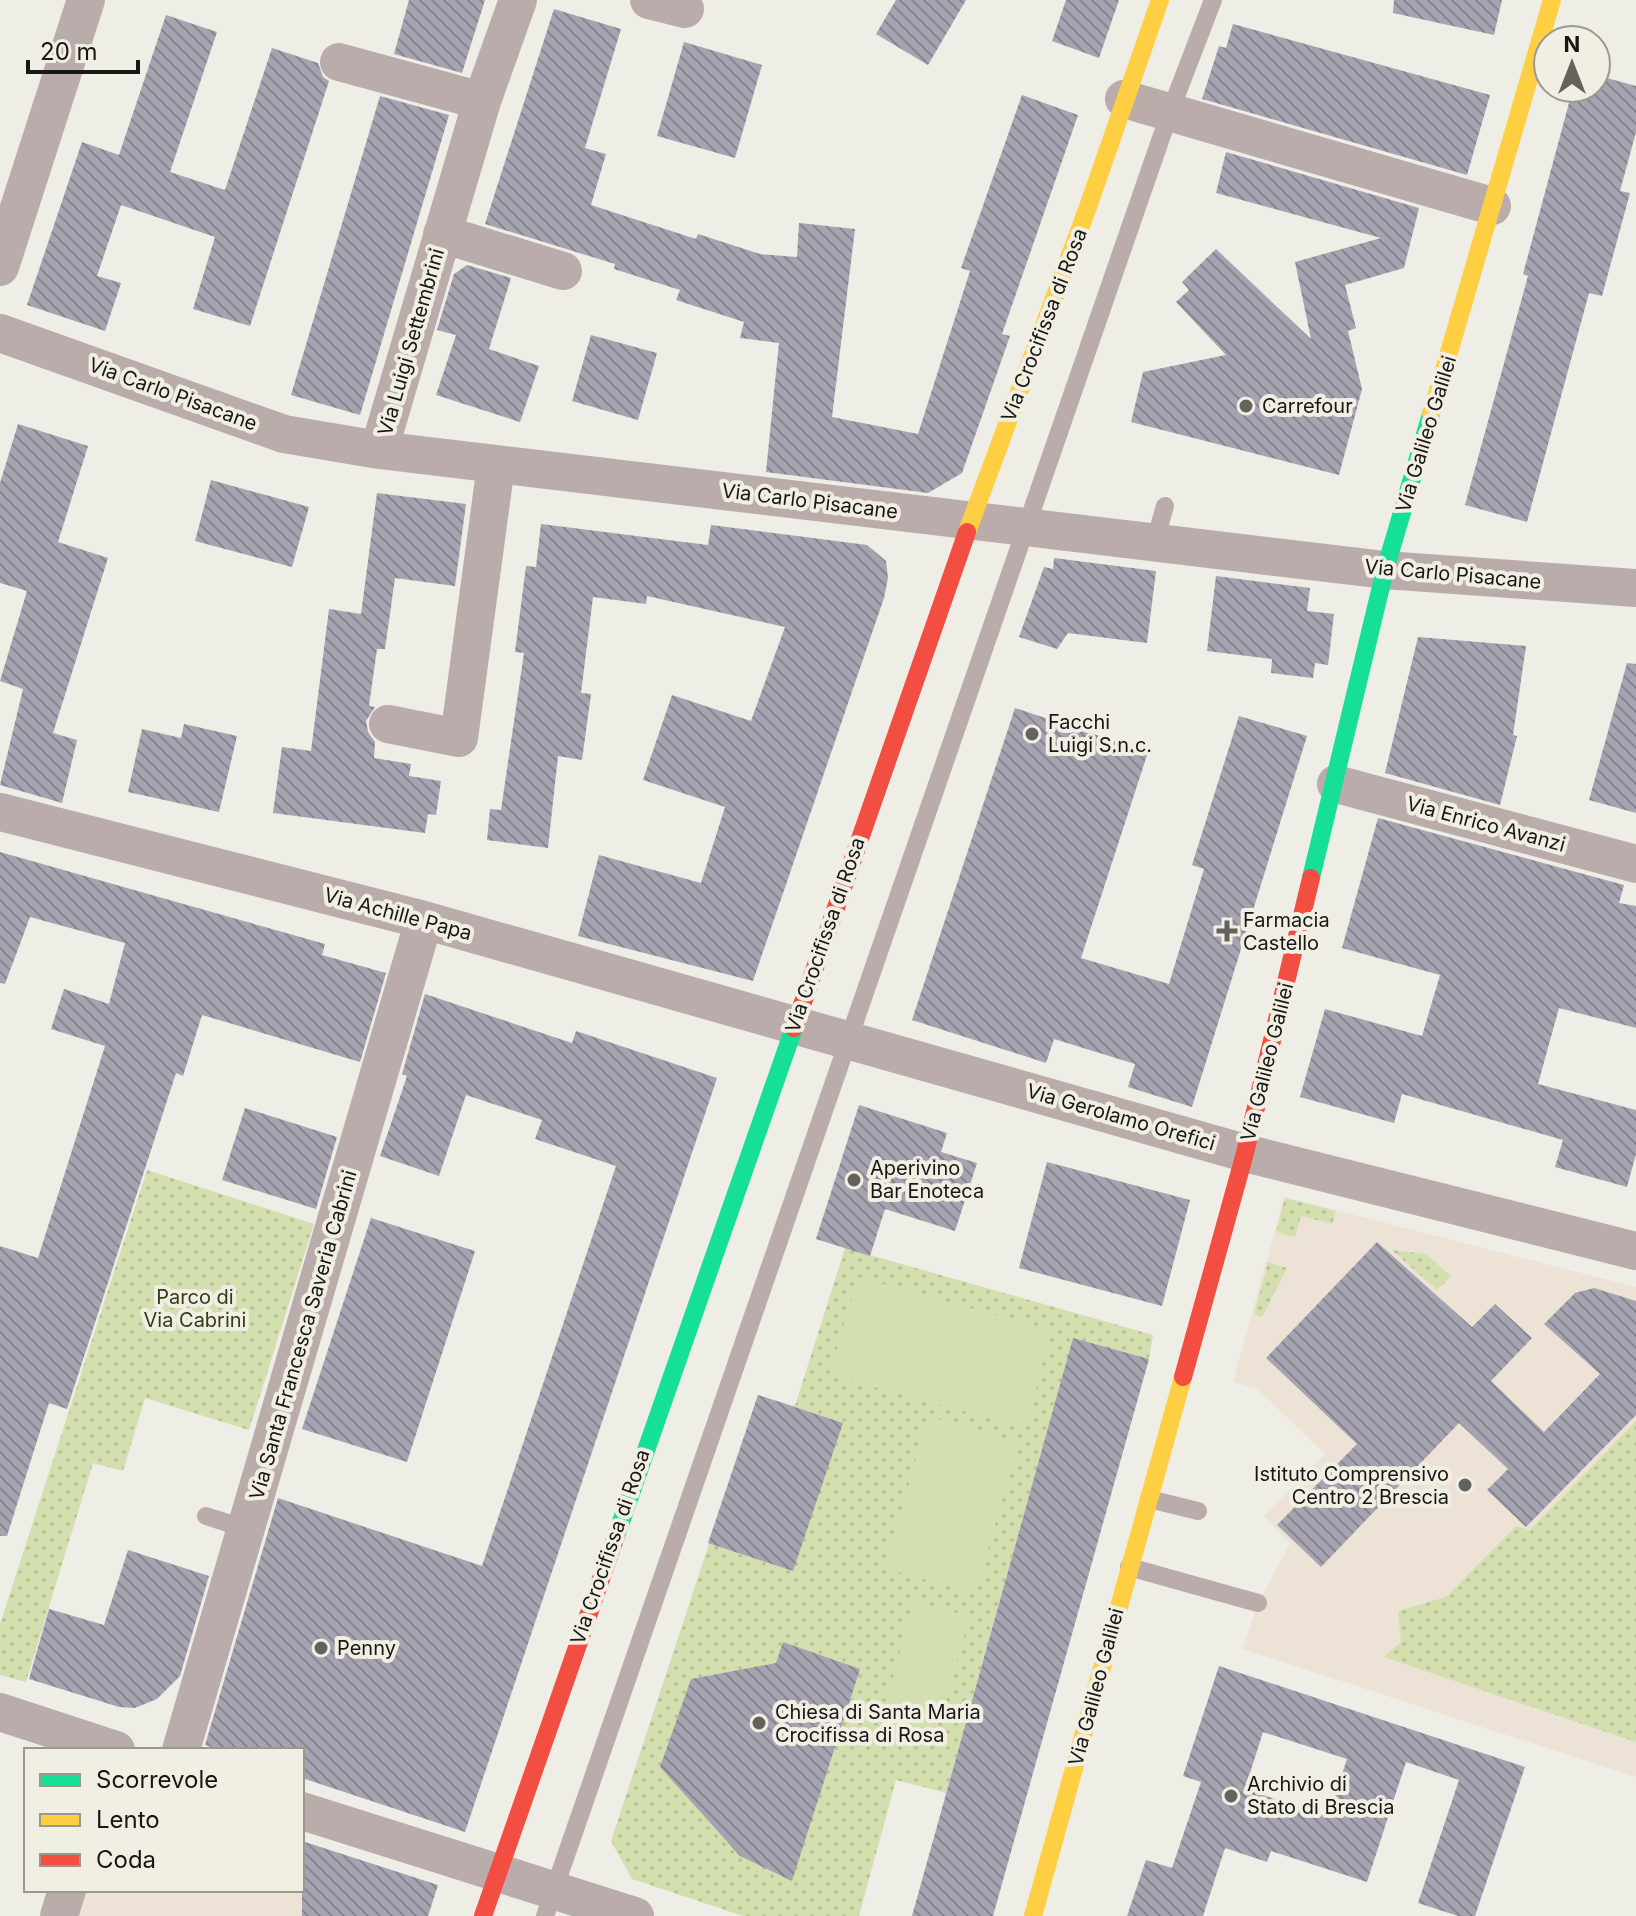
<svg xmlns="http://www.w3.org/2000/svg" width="1636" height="1916" viewBox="0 0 1636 1916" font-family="Inter,sans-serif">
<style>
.education{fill:#ede2d6;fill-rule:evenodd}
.green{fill:url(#green-dots)}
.pitch{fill:#d4dfaf}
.building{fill:url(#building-back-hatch);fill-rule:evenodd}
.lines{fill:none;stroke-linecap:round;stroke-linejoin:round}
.lane{stroke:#bbacac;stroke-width:18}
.street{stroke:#bbacac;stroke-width:38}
.fast{stroke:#16e098;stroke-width:18}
.slow{stroke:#ffcf43;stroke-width:18}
.jam{stroke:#f24e42;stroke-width:18}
.poi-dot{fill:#63625d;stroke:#f1efe3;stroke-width:3}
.labels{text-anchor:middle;stroke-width:8;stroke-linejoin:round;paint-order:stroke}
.street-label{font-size:20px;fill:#181713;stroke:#f1efe3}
.poi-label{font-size:20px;fill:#181713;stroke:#f1efe3;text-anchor:start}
.park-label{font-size:20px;fill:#333d15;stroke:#f1efe3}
</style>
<defs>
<pattern id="green-dots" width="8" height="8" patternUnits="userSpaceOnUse" patternTransform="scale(2)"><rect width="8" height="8" fill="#d4dfaf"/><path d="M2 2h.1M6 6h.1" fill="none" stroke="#b5bf96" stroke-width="1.8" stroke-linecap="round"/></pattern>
<pattern id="building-back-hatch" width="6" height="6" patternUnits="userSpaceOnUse" patternTransform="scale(2)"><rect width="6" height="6" fill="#a7a4b1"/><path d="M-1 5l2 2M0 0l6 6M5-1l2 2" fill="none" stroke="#87858f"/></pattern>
</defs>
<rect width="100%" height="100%" fill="#eeede6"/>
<path class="education" d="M 1284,1197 L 1636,1287 L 1636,1777 L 1243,1649 L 1258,1603 L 1290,1544 L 1264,1516 L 1325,1454 L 1258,1389 L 1233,1382 ZM 1285,1198 L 1335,1211 L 1332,1224 L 1301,1216 L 1276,1232 ZM 1394,1250 L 1426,1254 L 1451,1276 L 1437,1290 ZM 1268,1262 L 1287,1268 L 1254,1314 Z
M 438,1885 L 428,1916 L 75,1916 L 83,1890 L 302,1890 Z"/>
<path class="green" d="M 147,1170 L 314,1224 L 249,1430 L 145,1398 L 123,1471 L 93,1463 L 26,1682 L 0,1675 L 0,1624 Z
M 1285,1198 L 1336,1211 L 1332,1224 L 1301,1216 L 1295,1237 L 1276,1232 Z
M 845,1248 L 1153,1335 L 1149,1359 L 1073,1339 L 946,1793 L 896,1780 L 859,1916 L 743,1916 L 632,1879 L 611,1841 L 758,1395 L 795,1406 Z
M 1392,1250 L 1426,1254 L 1451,1276 L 1437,1290 Z
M 1268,1262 L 1287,1268 L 1262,1317 L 1254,1314 Z
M 1636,1421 L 1636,1742 L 1384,1657 L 1401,1642 L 1398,1611 L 1446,1597 L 1516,1526 L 1530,1530 Z"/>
<path class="pitch" d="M 858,1277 L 1051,1330 L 1026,1428 L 829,1375 Z
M 928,1416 L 1019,1442 L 975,1594 L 885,1568 Z
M 914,1602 L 970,1616 L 934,1739 L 880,1724 Z"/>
<path class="building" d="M 409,0 L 485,0 L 462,73 L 394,54 Z
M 896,0 L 966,0 L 928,65 L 876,34 Z
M 1066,0 L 1119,0 L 1099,58 L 1052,41 Z
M 1394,0 L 1502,0 L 1494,35 L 1393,13 Z
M 554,9 L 621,29 L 585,148 L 606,154 L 591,205 L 696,239 L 698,234 L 760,254 L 797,257 L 799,223 L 855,229 L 832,417 L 918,434 L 970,271 L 961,268 L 1022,95 L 1078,115 L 1002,334 L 1010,336 L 962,473 L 928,493 L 766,472 L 779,343 L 740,338 L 744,322 L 676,300 L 680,290 L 614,269 L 615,264 L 485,224 Z
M 166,15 L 217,32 L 170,172 L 225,190 L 272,48 L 318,63 L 323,77 L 329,81 L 250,326 L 193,309 L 215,237 L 121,205 L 97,276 L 121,283 L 105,331 L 27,305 L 82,142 L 119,155 Z
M 1233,24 L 1490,95 L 1467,175 L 1202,99 L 1219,46 L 1226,48 Z
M 684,42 L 762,65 L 735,158 L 657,136 Z
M 1596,75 L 1636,86 L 1636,132 L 1620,191 L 1630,193 L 1602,296 L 1589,293 L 1527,522 L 1465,505 L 1528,276 L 1523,274 L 1573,88 L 1596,88 Z
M 380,96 L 449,115 L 360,415 L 291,395 Z
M 1226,152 L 1419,208 L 1404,268 L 1345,285 L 1356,328 L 1348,331 L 1362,389 L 1339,475 L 1131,422 L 1143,372 L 1226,355 L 1176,302 L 1189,290 L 1182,282 L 1216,249 L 1311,339 L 1295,262 L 1381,238 L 1216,193 Z
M 467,265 L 511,278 L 489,349 L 539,366 L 520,422 L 436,395 L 456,335 L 437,330 L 454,274 Z
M 591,335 L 657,353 L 638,420 L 572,401 Z
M 18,424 L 88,446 L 58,542 L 108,558 L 53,733 L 77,740 L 62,803 L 0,785 L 23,689 L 0,681 L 27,591 L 0,583 L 0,483 Z
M 211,480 L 309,507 L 292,567 L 195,541 Z
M 377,493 L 466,504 L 455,586 L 395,578 L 385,649 L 377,649 L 369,706 L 375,707 L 366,721 L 368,732 L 375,742 L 374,758 L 411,764 L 409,776 L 441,781 L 436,815 L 428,814 L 425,833 L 273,813 L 282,747 L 311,751 L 329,609 L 361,614 Z
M 541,524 L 708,545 L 711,525 L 867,545 L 886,561 L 888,578 L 884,598 L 753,981 L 578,936 L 599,855 L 701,883 L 725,807 L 643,780 L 672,695 L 751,721 L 785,627 L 647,596 L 646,604 L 593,597 L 581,693 L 591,694 L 582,760 L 558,756 L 548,848 L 487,840 L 490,809 L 501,810 L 524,653 L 515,652 L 526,566 L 536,567 Z
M 1054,558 L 1156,571 L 1147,643 L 1068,633 L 1057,649 L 1019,637 L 1044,567 L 1053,569 Z
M 1216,576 L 1310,588 L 1307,611 L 1334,614 L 1328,665 L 1315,663 L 1313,678 L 1271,673 L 1272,659 L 1207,651 Z
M 1418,637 L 1526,646 L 1513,735 L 1517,736 L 1500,805 L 1385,773 Z
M 1627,663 L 1636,664 L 1636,813 L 1589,800 Z
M 1015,708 L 1148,752 L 1081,958 L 1169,984 L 1204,869 L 1192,865 L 1239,716 L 1307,736 L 1192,1107 L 1128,1087 L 1135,1064 L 1054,1039 L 1046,1063 L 912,1020 Z
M 184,724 L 237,736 L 219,812 L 128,792 L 142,729 L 181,738 Z
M 1378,818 L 1624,885 L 1619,903 L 1636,906 L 1636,1028 L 1559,1008 L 1538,1084 L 1636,1110 L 1636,1154 L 1627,1187 L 1555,1167 L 1563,1140 L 1402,1094 L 1394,1123 L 1300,1097 L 1325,1009 L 1422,1036 L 1440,975 L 1342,948 Z
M 0,852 L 325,944 L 322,955 L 386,973 L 360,1062 L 202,1015 L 183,1076 L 176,1073 L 67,1409 L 49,1403 L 7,1536 L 0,1536 L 0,1246 L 38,1258 L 105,1046 L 51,1029 L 64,989 L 109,1004 L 125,943 L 30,917 L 5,984 L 0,983 Z
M 425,994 L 572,1043 L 576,1031 L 717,1078 L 465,1832 L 302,1778 L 302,1750 L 220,1750 L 205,1745 L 278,1498 L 482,1566 L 616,1166 L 535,1139 L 542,1120 L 466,1095 L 439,1176 L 380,1156 L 407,1076 L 402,1074 Z
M 859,1105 L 947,1133 L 941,1152 L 977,1163 L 955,1231 L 885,1209 L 870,1256 L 816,1239 Z
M 245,1108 L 337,1137 L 316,1209 L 222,1180 Z
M 1047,1162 L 1190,1200 L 1162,1306 L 1019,1268 Z
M 371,1218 L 475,1251 L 407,1462 L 302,1429 Z
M 1377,1242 L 1472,1327 L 1495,1304 L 1532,1338 L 1491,1381 L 1544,1432 L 1600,1374 L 1544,1324 L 1575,1293 L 1594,1288 L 1636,1301 L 1636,1415 L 1526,1527 L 1487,1490 L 1508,1469 L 1459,1423 L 1321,1567 L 1277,1525 L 1357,1444 L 1266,1358 Z
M 1073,1338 L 1149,1359 L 993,1916 L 912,1916 Z
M 758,1395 L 843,1423 L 793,1571 L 708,1543 Z
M 128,1550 L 209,1576 L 180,1676 L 157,1699 L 135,1708 L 119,1707 L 29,1679 L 49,1609 L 104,1625 Z
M 783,1642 L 860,1669 L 792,1881 L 740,1856 L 660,1767 L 691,1679 L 776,1663 Z
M 1219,1666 L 1525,1767 L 1475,1916 L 1458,1916 L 1418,1903 L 1459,1780 L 1406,1762 L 1367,1882 L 1271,1851 L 1267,1862 L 1225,1848 L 1203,1916 L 1127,1916 L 1146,1860 L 1172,1868 L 1201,1782 L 1183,1776 ZM 1263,1732 L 1347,1759 L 1328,1817 L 1245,1789 Z
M 302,1841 L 438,1885 L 428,1916 L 302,1916 Z"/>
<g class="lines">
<path class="lane" d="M 1155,541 L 1165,506
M 1149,1499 L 1198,1511
M 206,1516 L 246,1529
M 1129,1567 L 1258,1603
M 545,1916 L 1170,112 L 1213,0"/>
<path class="street" d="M 649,0 L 685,9
M 339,62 L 482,101
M 1124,99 L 1492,206
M 442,234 L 563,271
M 0,267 L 86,0
M 0,333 L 284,434 L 379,450 L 1385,570 L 1636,588
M 379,450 L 482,101 L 518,0
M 388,724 L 459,738 L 496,465
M 1336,784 L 1636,864
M 0,812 L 424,920 L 1245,1153 L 1636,1251
M 0,1712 L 116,1750
M 181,1750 L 424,920
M 302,1811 L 635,1916
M 59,1916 L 67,1890"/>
<path class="fast" d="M 1311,878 L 1385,570 L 1431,414
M 616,1536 L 794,1028"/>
<path class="slow" d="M 1431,414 L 1552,0
M 967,532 L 1088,207 L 1160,0
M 1033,1916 L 1183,1377"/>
<path class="jam" d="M 794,1028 L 967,532
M 1183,1377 L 1245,1153 L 1311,878
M 483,1916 L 616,1536"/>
</g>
<g class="poi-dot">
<circle cx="1246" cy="406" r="8"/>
<circle cx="1032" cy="734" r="8"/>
<path d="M1223 919h8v8h8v8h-8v8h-8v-8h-8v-8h8z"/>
<circle cx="854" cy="1180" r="8"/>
<circle cx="1465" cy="1485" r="8"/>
<circle cx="321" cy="1648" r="8"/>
<circle cx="759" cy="1723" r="8"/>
<circle cx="1231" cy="1796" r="8"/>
</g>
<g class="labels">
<g class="street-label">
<text transform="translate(1044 325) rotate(-69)" y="7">Via Crocifissa di Rosa</text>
<text transform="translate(411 342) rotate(-74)" y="7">Via Luigi Settembrini</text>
<text transform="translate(173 394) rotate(20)" y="7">Via Carlo Pisacane</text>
<text transform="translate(1426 434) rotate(-73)" y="7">Via Galileo Galilei</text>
<text transform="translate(810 501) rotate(7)" y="7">Via Carlo Pisacane</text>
<text transform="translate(1453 574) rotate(5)" y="7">Via Carlo Pisacane</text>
<text transform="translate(1486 824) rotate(15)" y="7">Via Enrico Avanzi</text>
<text transform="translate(398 914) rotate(15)" y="7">Via Achille Papa</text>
<text transform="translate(825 935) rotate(-71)" y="7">Via Crocifissa di Rosa</text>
<text transform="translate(1267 1062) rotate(-76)" y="7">Via Galileo Galilei</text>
<text transform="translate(1121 1117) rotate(16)" y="7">Via Gerolamo Orefici</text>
<text transform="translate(303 1335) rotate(-74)" y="7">Via Santa Francesca Saveria Cabrini</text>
<text transform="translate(610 1547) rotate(-71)" y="7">Via Crocifissa di Rosa</text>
<text transform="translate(1096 1687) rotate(-75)" y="7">Via Galileo Galilei</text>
</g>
<g class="poi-label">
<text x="1262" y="413">Carrefour</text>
<text x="1048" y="729">Facchi<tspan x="1048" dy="23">Luigi S.n.c.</tspan></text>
<text x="1243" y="927">Farmacia<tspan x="1243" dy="23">Castello</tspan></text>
<text x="870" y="1175">Aperivino<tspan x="870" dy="23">Bar Enoteca</tspan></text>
<text x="1449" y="1481" text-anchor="end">Istituto Comprensivo<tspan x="1449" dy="23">Centro 2 Brescia</tspan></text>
<text x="337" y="1655">Penny</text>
<text x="775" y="1719">Chiesa di Santa Maria<tspan x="775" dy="23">Crocifissa di Rosa</tspan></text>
<text x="1247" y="1791">Archivio di<tspan x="1247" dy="23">Stato di Brescia</tspan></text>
</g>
<g class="park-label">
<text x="195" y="1304">Parco di<tspan x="195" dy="23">Via Cabrini</tspan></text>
</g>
</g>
<rect x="24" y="1748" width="280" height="144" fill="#f1efe3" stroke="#9a9990" stroke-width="2"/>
<rect x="40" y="1774" width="40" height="12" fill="#16e098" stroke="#9a9990" stroke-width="2"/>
<text x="96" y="1788" font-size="24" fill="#181713">Scorrevole</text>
<rect x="40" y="1814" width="40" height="12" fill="#ffcf43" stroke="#9a9990" stroke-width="2"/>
<text x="96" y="1828" font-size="24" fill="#181713">Lento</text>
<rect x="40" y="1854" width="40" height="12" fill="#f24e42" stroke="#9a9990" stroke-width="2"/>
<text x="96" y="1868" font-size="24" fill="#181713">Coda</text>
<g transform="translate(1572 64)"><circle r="38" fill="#f1efe3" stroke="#9a9990" stroke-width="2"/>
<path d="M0-6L14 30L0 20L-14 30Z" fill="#63625d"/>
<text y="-12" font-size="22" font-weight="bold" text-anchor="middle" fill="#181713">N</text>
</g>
<path d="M28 60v12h110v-12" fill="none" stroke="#181713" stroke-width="4"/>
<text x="40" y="60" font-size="24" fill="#181713" stroke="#f1efe3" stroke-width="6" paint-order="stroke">20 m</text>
</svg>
